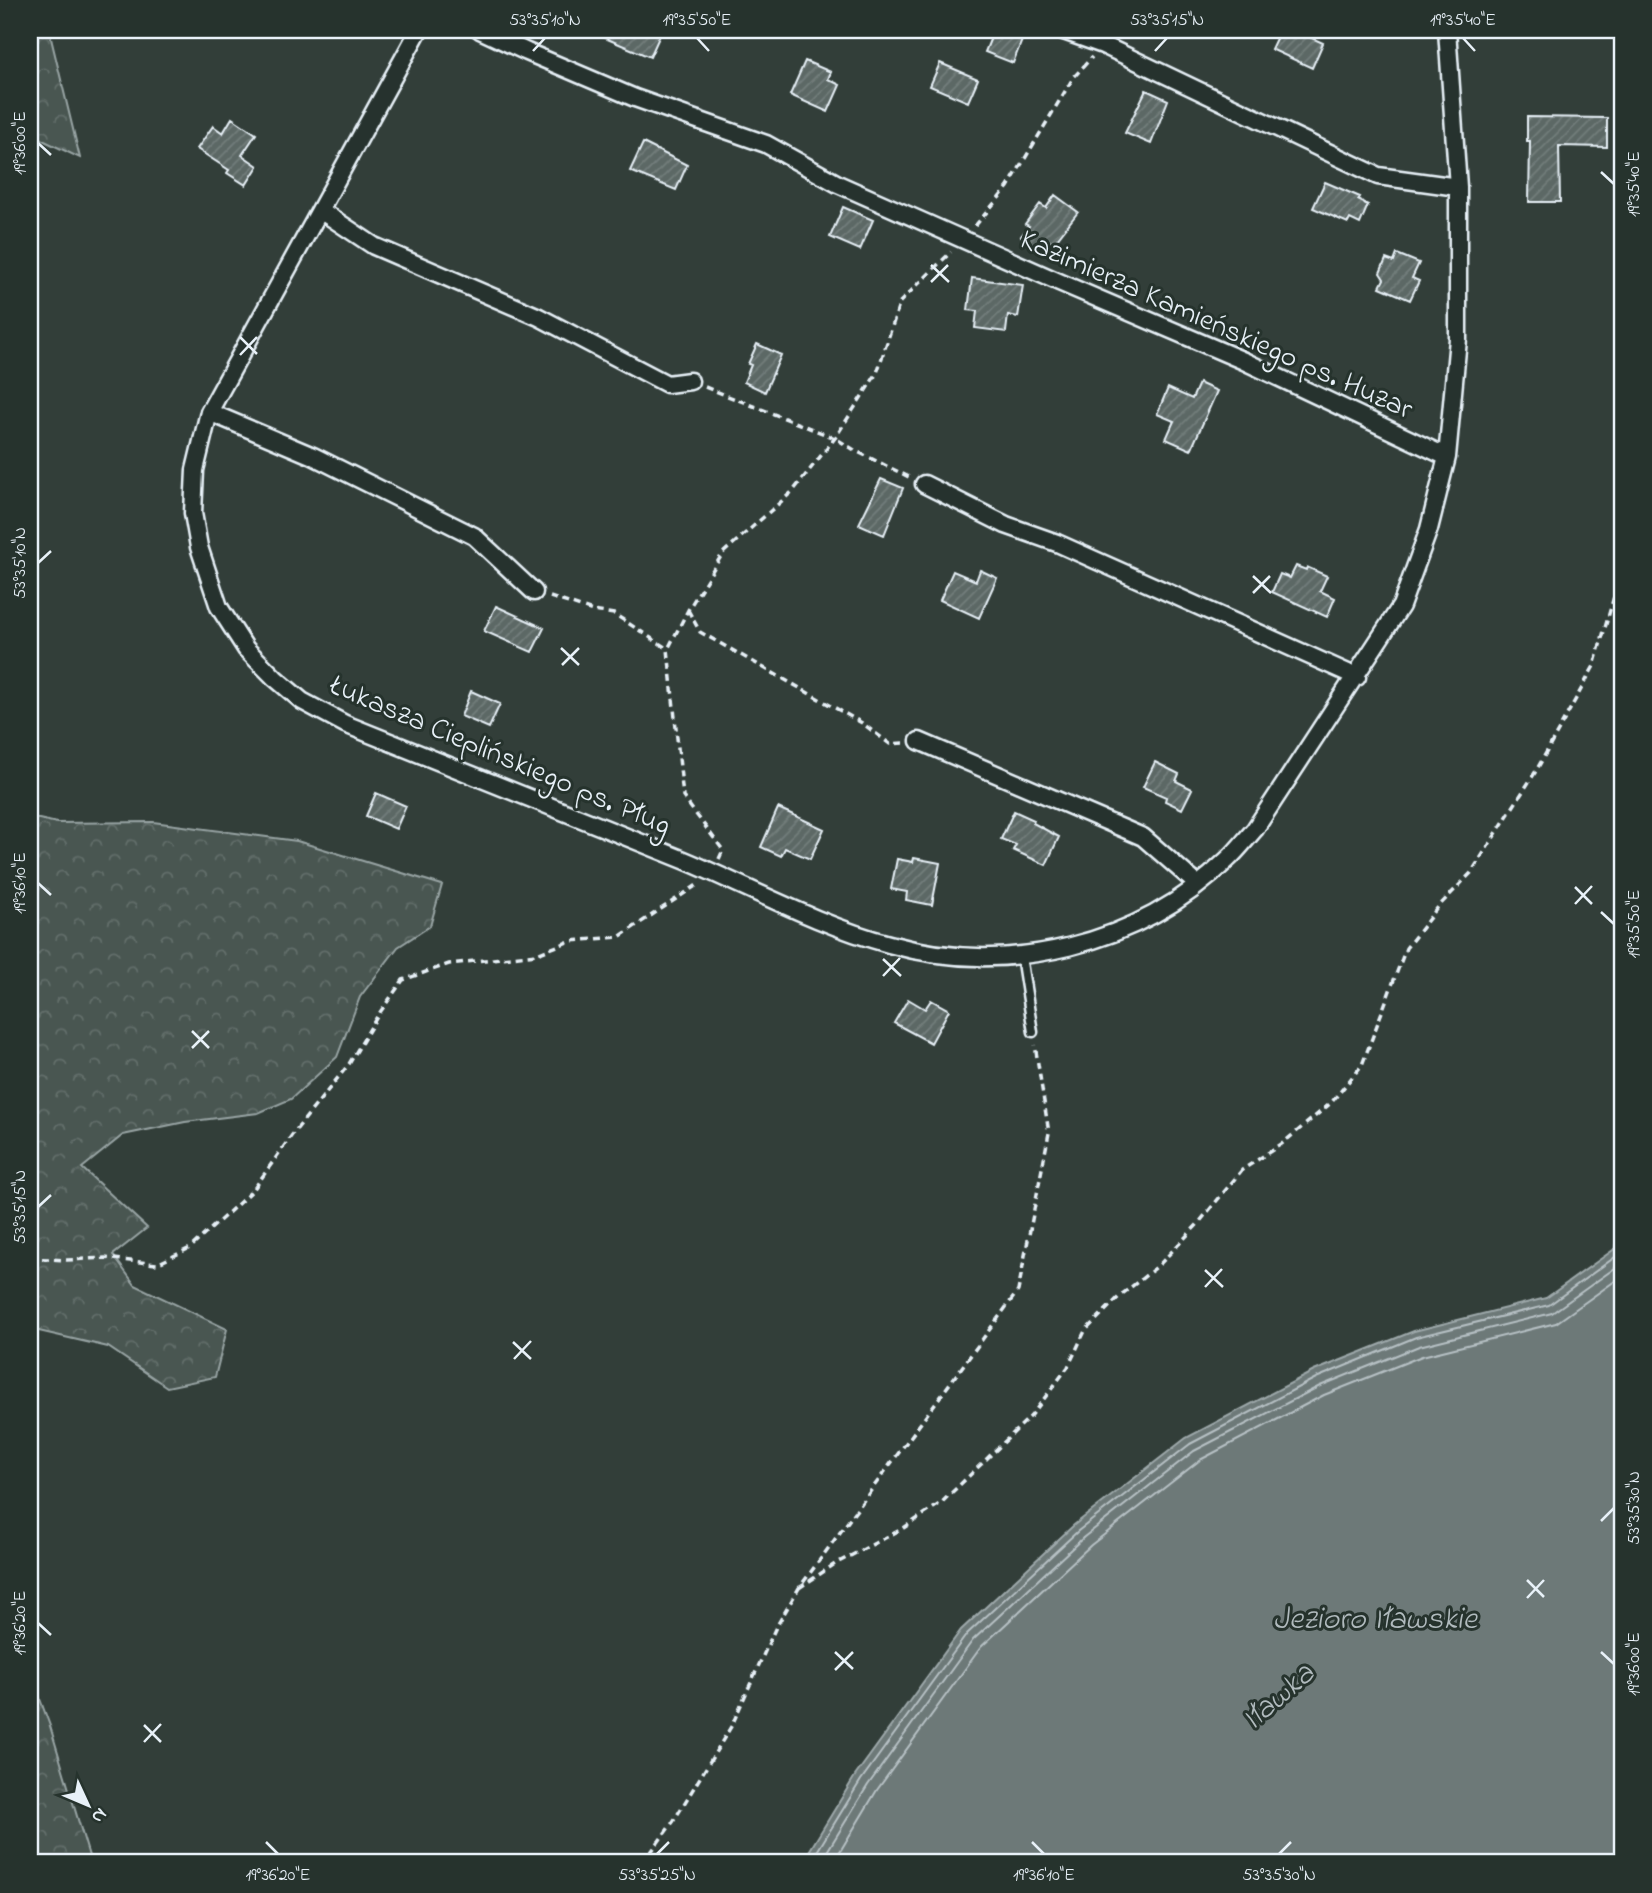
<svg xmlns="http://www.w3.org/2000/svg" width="1652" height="1893" viewBox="0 0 1652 1893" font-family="'Indie Flower',sans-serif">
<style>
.forest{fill:url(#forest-crowns);stroke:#98a4a4;stroke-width:2}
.water{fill:#6d7978;stroke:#9ea9ab;stroke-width:2}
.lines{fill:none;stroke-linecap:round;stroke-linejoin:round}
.shore{stroke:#b7c1c5;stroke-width:2}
.building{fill:url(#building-hatch);stroke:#e8f1f8;stroke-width:2}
.lane-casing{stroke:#e8f1f8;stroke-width:13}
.street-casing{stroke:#e8f1f8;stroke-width:21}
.path{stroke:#e8f1f8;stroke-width:3.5;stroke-dasharray:7 5;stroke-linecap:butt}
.lane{stroke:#26332d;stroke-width:8}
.street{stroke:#26332d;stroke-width:16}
.ticks{fill:none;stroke:#e8f1f8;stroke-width:2.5}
.labels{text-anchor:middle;stroke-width:6;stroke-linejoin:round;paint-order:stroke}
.street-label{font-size:30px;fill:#e8f1f8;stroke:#26332d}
.water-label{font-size:32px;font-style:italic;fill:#b1bbbe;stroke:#26332d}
.neatline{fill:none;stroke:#e8f1f8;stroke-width:2.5}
.ticks-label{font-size:18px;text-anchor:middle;fill:#e8f1f8}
</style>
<defs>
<pattern id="forest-crowns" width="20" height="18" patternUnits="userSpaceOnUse" patternTransform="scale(1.75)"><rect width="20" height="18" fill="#495651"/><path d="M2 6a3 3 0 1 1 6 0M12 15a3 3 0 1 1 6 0" fill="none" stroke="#636f6b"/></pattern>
<pattern id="building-hatch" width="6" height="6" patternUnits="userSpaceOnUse" patternTransform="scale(1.75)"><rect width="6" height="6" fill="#5c6865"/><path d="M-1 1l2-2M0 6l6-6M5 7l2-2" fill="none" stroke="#737e7c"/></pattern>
</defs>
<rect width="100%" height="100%" fill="#323e39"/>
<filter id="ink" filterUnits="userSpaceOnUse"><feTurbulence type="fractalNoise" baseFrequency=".0143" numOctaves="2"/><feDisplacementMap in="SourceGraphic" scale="14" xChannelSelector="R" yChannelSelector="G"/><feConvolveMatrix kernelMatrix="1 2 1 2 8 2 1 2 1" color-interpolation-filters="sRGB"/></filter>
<g filter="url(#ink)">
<path class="forest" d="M 30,30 L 49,30 L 80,158 L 30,134 Z
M 30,817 L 57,823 L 153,822 L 297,841 L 442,885 L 430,926 L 398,947 L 360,997 L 337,1057 L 291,1099 L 258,1113 L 185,1122 L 123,1135 L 82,1168 L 147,1228 L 113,1255 L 135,1285 L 227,1329 L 215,1377 L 167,1387 L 108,1347 L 30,1329 Z
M 30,1672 L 50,1726 L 91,1863 L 41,1863 L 30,1843 Z"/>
<path class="water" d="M 1622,1218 L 1622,1859 L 1617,1863 L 802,1863 L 855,1776 L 961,1630 L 1074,1525 L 1186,1438 L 1314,1371 L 1414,1331 L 1546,1298 L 1616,1248 Z"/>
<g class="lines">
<path class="shore" d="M 810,1863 L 861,1780 L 967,1634 L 1078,1531 L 1190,1444 L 1316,1378 L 1416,1337 L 1549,1305 L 1622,1252
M 820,1863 L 868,1785 L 973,1640 L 1084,1537 L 1194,1451 L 1320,1386 L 1419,1346 L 1552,1313 L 1622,1263
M 833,1863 L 877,1790 L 981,1647 L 1091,1545 L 1200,1460 L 1324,1395 L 1422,1356 L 1556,1323 L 1622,1276"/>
</g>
<path class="building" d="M 586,30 L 650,30 L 660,35 L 650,57 Z
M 994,30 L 1011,30 L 1024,35 L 1013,63 L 985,52 Z
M 1280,30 L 1294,30 L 1323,43 L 1312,68 L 1271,49 Z
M 805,61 L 831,72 L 828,79 L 840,85 L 828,112 L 790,95 Z
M 940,63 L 978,79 L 968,102 L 930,86 Z
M 1146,90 L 1168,100 L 1151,144 L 1125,133 Z
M 1527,117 L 1607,118 L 1607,147 L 1559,146 L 1560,202 L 1529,202 L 1530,141 L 1527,141 Z
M 232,118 L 256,134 L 242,155 L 258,166 L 246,185 L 227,173 L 229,170 L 197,149 L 213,126 L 223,133 Z
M 643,143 L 687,165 L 676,190 L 630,171 Z
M 1325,182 L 1360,197 L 1358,200 L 1368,205 L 1360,224 L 1350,219 L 1348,223 L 1313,208 Z
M 1055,195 L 1078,212 L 1053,244 L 1049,241 L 1041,252 L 1021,236 L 1029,226 L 1025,224 L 1040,204 L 1046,208 Z
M 843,207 L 873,220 L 860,250 L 830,237 Z
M 1397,254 L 1419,263 L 1412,278 L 1419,281 L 1410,300 L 1380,287 L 1384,279 L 1380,273 L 1386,259 L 1394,262 Z
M 972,278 L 1023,285 L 1018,317 L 1008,315 L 1006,332 L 975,328 L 977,311 L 968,310 Z
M 757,344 L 781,355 L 765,392 L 744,382 L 751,365 L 748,364 Z
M 1199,383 L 1217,391 L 1191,450 L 1166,439 L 1174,421 L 1157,414 L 1168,388 L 1192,399 Z
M 881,479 L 903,488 L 884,535 L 859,524 Z
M 1296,566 L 1306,570 L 1307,567 L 1327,576 L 1320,591 L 1335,598 L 1327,617 L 1272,592 L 1280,574 L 1290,578 Z
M 980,570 L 997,578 L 979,618 L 940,600 L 953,571 L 976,581 Z
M 496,606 L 544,628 L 532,652 L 484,631 Z
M 471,691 L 500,704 L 489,728 L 461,716 Z
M 1155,762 L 1179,774 L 1176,781 L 1192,789 L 1182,809 L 1165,801 L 1166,797 L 1143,787 Z
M 376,793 L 406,806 L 396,829 L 366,816 Z
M 778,808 L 824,829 L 810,859 L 785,848 L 781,856 L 761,847 Z
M 1014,811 L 1034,820 L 1033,823 L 1059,837 L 1046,865 L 1013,850 L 1016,845 L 1001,839 Z
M 914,858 L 940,863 L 932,905 L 906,900 L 907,892 L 891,889 L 897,859 L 913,862 Z
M 908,999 L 925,1009 L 931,1000 L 949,1010 L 931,1043 L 894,1023 Z"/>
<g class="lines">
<defs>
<path id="lane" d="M 1021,956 L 1033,1032"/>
<path id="street" d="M 419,30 L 209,412 L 195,470 L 193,513 L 199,547 L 219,607 L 246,649 L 275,678 L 302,701 L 345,724 C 458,770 571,814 684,860 C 751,888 818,925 889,944 C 1007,977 1139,946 1227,860 C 1237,851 1246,839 1255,829 L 1401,606 L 1429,529 L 1447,457 L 1458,339 L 1458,187 L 1447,30
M 480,30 L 527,52 L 635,98 L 766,144 L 838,184 L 1059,282 L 1244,361 L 1447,457
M 1061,30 L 1103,45 L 1378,176 L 1458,187
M 320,210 L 374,246 L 539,317 L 667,384 L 690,381
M 209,412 L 313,456 L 474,536 L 534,592
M 924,484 L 1006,525 L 1057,543 L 1357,677
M 919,741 L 1143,837 L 1198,885"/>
</defs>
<use href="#lane" class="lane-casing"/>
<use href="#street" class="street-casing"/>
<path class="path" d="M 975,226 L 1008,187 L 1073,78 L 1092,57
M 705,387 L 835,438 L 856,451 L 909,477
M 550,597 L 593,611 L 614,614 L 668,649
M 688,610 L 700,632 L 862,723 L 890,744 L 904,743
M 719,859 L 723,850 L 683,797 L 668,649 L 688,610 L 723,553 L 793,491 L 835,438 L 877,373 L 900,302 L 951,252
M 30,1258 L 67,1260 L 105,1258 L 157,1264 L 190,1248 L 253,1190 L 292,1135 L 349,1064 L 378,1015 L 403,980 L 449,964 L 537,954 L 570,941 L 619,937 L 697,885
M 799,1588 L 835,1564 L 902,1529 L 941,1503 L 1031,1416 L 1068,1367 L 1085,1331 L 1121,1295 L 1159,1265 L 1197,1225 L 1242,1170 L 1283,1143 L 1331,1103 L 1362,1065 L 1406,948 L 1438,907 L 1471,873 L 1536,771 L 1594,666 L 1615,593 L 1622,528
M 643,1863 L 673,1822 L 732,1725 L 775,1629 L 799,1588 L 1018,1291 L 1049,1133 L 1035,1045"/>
<use href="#lane" class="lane"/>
<use href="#street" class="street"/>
</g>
</g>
<path class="ticks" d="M 697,38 L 709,51M 1463,38 L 1475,51M 533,51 L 545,38M 1155,51 L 1167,38M 38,143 L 51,155M 1601,172 L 1614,184M 931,265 L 949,282M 931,282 L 948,265M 240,337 L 257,354M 240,355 L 257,337M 38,563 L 51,551M 1253,576 L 1271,593M 1253,593 L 1270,576M 561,648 L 579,665M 562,665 L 579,648M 38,883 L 51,895M 1575,887 L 1592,904M 1575,904 L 1592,886M 1601,912 L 1614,924M 883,959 L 901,976M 883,976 L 900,958M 192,1031 L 209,1048M 192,1048 L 209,1031M 38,1207 L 51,1195M 1205,1270 L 1223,1287M 1205,1287 L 1222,1269M 513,1342 L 531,1359M 514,1359 L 531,1341M 1601,1521 L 1614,1508M 1527,1580 L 1544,1597M 1527,1598 L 1544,1580M 38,1623 L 51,1635M 835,1652 L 853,1669M 1601,1652 L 1614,1664M 835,1670 L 853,1652M 144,1725 L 161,1742M 144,1742 L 161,1724M 266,1842 L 278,1854M 1032,1842 L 1044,1854M 657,1854 L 669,1842M 1279,1854 L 1291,1842"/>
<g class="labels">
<g class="street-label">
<text transform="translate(1217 323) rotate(24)" y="10">Kazimierza Kamieńskiego ps. Huzar</text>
<text transform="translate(501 754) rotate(23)" y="10">Łukasza Cieplińskiego ps. Pług</text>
</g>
<g class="water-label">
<text x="1375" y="1628">Jezioro Iławskie</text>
<text transform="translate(1277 1695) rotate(-41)" y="11">Iławka</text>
</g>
</g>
<rect width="1652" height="1893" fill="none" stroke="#26332d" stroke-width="77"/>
<g transform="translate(88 1805) rotate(134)" stroke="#26332d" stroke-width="5" paint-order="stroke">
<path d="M0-5L12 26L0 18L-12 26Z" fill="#e8f1f8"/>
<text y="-10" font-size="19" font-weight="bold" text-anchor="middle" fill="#e8f1f8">N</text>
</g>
<rect x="38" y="38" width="1576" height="1816" class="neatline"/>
<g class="ticks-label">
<text x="545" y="25">53°35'10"N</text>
<text x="697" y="25">19°35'50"E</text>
<text x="1167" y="25">53°35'15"N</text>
<text x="1463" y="25">19°35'40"E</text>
<text transform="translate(19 143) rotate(-90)" y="6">19°36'00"E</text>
<text transform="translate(1633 184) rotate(-90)" y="6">19°35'40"E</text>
<text transform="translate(19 563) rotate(-90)" y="6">53°35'10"N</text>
<text transform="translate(19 883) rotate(-90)" y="6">19°36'10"E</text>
<text transform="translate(1633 924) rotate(-90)" y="6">19°35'50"E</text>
<text transform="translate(19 1207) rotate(-90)" y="6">53°35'15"N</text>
<text transform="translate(1633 1508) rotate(-90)" y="6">53°35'30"N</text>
<text transform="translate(19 1623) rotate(-90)" y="6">19°36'20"E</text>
<text transform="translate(1633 1664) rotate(-90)" y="6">19°36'00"E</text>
<text x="278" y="1880">19°36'20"E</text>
<text x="657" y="1880">53°35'25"N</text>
<text x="1044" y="1880">19°36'10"E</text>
<text x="1279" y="1880">53°35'30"N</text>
</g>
</svg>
